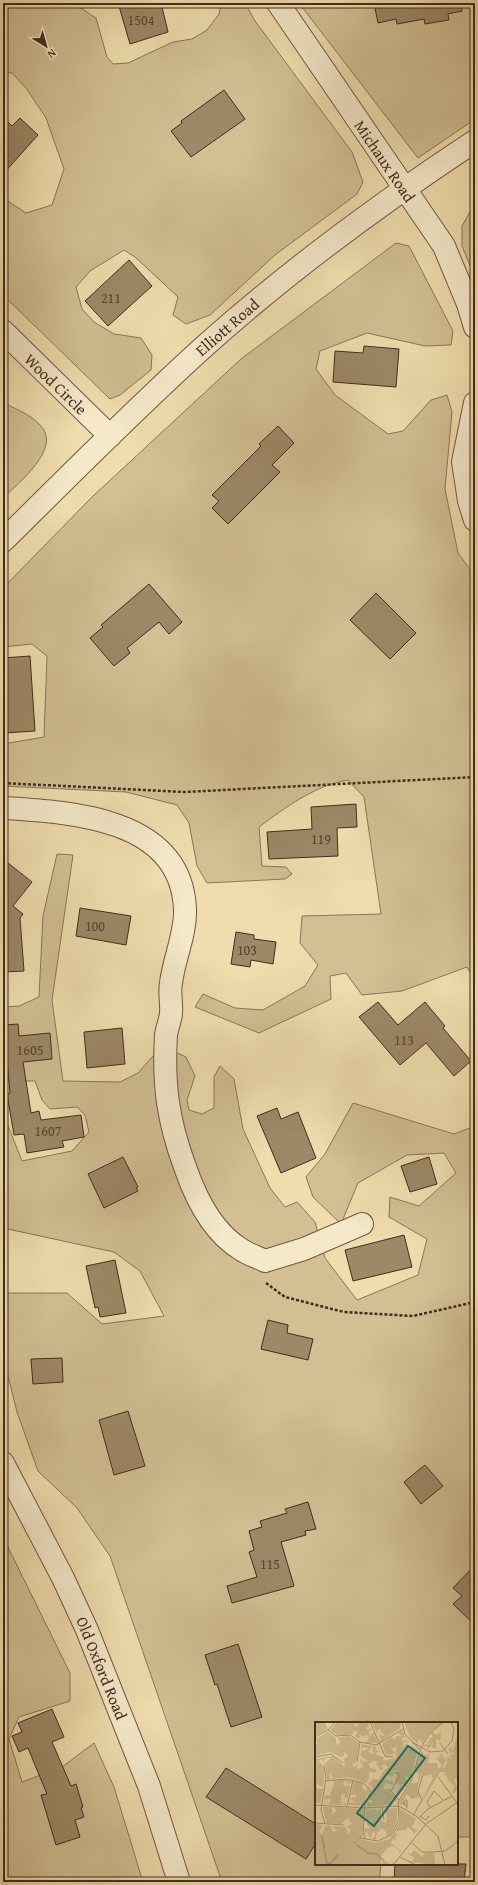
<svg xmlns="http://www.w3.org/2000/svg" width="478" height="1885" viewBox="0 0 478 1885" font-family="'Gentium Book Plus',serif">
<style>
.green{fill:#d2bf94;stroke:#8b7658}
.building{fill:#9d8867;stroke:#442c1c}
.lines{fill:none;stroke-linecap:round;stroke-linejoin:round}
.minor-casing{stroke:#6f5840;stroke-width:24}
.path{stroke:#442c1c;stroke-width:2.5;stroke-dasharray:3 2;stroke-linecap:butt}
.minor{stroke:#f5e9ca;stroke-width:22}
.labels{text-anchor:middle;stroke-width:3;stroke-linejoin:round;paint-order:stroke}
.number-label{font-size:14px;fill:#5a432f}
.street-label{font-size:16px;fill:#442c1c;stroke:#f5e9ca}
.inset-river{fill:none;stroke:#b5a17c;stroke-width:2}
.inset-road{fill:none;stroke:#ab9673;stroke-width:1}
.view{fill:#0f766e;fill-opacity:0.15;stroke:#0f766e;stroke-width:2}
.inset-edge{fill:none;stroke:#442c1c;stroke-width:2}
</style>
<rect width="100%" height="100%" fill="#efddad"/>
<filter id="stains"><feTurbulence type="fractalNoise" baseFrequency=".005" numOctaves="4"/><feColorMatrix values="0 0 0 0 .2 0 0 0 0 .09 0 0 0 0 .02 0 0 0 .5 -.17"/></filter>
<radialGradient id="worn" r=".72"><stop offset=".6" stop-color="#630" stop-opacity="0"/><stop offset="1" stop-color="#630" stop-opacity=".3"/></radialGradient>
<path class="green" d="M 3,3 L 75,3 L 79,7 L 96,18 L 107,57 L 113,64 L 128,63 L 173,42 L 192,39 L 207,30 L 219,14 L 221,3 L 245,3 L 255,21 L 352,152 L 363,182 L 357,194 L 275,255 L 210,315 L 186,324 L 173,315 L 178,297 L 135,257 L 124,250 L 90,271 L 76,287 L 82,309 L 94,322 L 114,334 L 141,338 L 152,355 L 151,370 L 120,395 L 110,399 L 3,295 L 3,198 L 26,213 L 52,205 L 64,169 L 46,118 L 26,88 L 12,73 L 3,72 Z
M 299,3 L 475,3 L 475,119 L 418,158 Z
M 475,198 L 475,278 L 462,246 L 462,226 L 475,203 Z
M 396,243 L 409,246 L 453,331 L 451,345 L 425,346 L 367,333 L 320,351 L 316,369 L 335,395 L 388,434 L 403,431 L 431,400 L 447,395 L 452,412 L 445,489 L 458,553 L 475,576 L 475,982 L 467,967 L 402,991 L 362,995 L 346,973 L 330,976 L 331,999 L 259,1033 L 195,1007 L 203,994 L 235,1008 L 263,1010 L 305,986 L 318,965 L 300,943 L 302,916 L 381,914 L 364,797 L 348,780 C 314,786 286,807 259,827 L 262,866 L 286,867 L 292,874 L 285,879 L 207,883 L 197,866 L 189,823 L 177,805 L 126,792 L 3,786 L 3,744 L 44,737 L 47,656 L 32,644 L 3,647 L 3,588 L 92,497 L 241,359 Z
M 3,400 L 6,404 C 18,410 31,415 40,425 C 63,448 18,483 3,498 Z
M 57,854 L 73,855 L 52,1000 L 63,1081 L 120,1082 L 138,1073 L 154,1055 L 169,1049 L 186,1057 L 195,1076 L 187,1100 L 189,1110 L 202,1114 L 214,1108 L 214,1077 L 220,1066 L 234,1079 L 243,1129 L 270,1188 L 285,1207 L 297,1202 L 315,1222 L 325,1258 L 357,1300 L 418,1275 L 427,1239 L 389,1217 L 390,1197 L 419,1206 L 456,1173 L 444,1153 L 407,1155 L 358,1183 L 341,1224 L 313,1197 L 306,1177 L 325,1154 L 353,1103 L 454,1134 L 475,1126 L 475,1841 L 471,1837 L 457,1837 L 457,1723 L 316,1723 L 316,1864 L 381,1864 L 379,1882 L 222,1882 L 110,1556 L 77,1508 L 38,1471 L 17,1412 L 3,1356 L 3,1293 L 67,1293 L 102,1324 L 164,1316 L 140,1271 L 114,1252 L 3,1228 L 3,1113 L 22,1161 L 72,1151 L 89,1132 L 85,1115 L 77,1107 L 50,1109 L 42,1100 L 35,1081 L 3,1081 L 3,1007 L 19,1006 L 39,997 L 43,916 Z
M 3,1537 L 70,1673 L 70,1701 L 19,1717 L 9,1739 L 22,1782 L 62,1767 L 94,1743 L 114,1787 L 143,1882 L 3,1882 Z"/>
<path class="building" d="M 118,3 L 161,3 L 168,32 L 130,44 Z
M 374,3 L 461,3 L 462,11 L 448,14 L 449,20 L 425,24 L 424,19 L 397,24 L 396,19 L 378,23 Z
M 224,90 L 245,119 L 191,157 L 171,131 L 182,123 L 181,121 Z
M 3,117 L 12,126 L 20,118 L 38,135 L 3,174 Z
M 129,260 L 152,286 L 108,326 L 85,301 Z
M 364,346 L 399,349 L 396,387 L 333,382 L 335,351 L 363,353 Z
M 278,426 L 294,443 L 272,465 L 280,472 L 228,524 L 212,508 L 219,501 L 212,495 L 261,446 L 259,444 Z
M 149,584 L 182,622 L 169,634 L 159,622 L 127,648 L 130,653 L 114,666 L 90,638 L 103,627 L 101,625 Z
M 376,593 L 416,633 L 390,659 L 350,620 Z
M 30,656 L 35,731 L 3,733 L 3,658 Z
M 356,804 L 357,827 L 337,828 L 338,856 L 269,859 L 267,832 L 312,829 L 311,807 Z
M 3,859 L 32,882 L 13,906 L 23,914 L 20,918 L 24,971 L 3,972 Z
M 80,908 L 131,916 L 126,945 L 76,936 Z
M 236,932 L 254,935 L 254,939 L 276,942 L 273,964 L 251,960 L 250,967 L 231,964 Z
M 378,1002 L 398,1025 L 425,1002 L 445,1026 L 443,1028 L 471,1061 L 454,1076 L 426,1043 L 400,1065 L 359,1017 Z
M 18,1024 L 19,1036 L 50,1033 L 52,1059 L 23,1062 L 31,1113 L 39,1111 L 41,1120 L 81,1115 L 84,1137 L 62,1141 L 64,1147 L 27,1153 L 24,1134 L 14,1135 L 7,1094 L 10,1093 L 4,1025 Z
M 122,1028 L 125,1064 L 87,1068 L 84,1032 Z
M 277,1108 L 281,1119 L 298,1112 L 316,1158 L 281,1173 L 257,1116 Z
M 123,1157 L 138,1187 L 136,1188 L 138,1191 L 104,1208 L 88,1174 Z
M 429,1157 L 437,1184 L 410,1192 L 401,1166 Z
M 404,1235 L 412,1267 L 353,1281 L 345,1250 Z
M 115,1260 L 126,1313 L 100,1317 L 98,1307 L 95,1308 L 86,1266 Z
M 268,1320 L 288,1325 L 287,1333 L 313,1339 L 308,1360 L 261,1349 Z
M 62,1358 L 63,1382 L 33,1384 L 31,1359 Z
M 128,1411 L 145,1466 L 114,1475 L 99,1420 Z
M 425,1465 L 443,1486 L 421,1504 L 404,1482 Z
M 308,1502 L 316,1529 L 305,1531 L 306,1535 L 281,1542 L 294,1586 L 232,1603 L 227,1586 L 257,1577 L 249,1552 L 254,1550 L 249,1531 L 262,1527 L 260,1521 L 287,1513 L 285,1509 Z
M 475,1565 L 475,1625 L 453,1604 L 462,1596 L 453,1588 Z
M 238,1644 L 262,1717 L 231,1727 L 217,1684 L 215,1685 L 205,1655 Z
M 52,1709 L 64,1737 L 52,1742 L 71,1786 L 76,1784 L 83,1807 L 81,1808 L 84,1817 L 75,1820 L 80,1837 L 56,1845 L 41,1795 L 47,1794 L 28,1748 L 19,1752 L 12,1736 L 22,1732 L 18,1723 Z
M 226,1768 L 316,1824 L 316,1843 L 306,1859 L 206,1797 Z
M 395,1864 L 466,1864 L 464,1882 L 394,1882 Z"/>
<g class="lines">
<defs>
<path id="minor" d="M 278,3 L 444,246 L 468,304 L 475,327
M 3,331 L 110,436
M 475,403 L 463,462 L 469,501 L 475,520
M 3,541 C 70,475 137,407 207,344 C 291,269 381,203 475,141
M 3,808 C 72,812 181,818 185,909 C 186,934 174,958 171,983 C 169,993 172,1004 171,1014 C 170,1021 167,1028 166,1035 C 163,1085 168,1121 185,1167 C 196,1199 213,1233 242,1250 C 249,1255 258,1257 265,1261 L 304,1249 L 362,1224
M 3,1463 L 63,1578 L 87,1630 L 149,1786 L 179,1882"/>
</defs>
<use href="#minor" class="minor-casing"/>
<path class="path" d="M 3,783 L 185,792 L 475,777
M 266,1283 L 285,1297 L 344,1312 L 413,1316 L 475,1302"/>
<use href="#minor" class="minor"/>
</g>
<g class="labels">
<g class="number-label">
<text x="141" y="25">1504</text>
<text x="111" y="303">211</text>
<text x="321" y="844">119</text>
<text x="95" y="931">100</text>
<text x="247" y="955">103</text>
<text x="404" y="1045">113</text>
<text x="30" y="1055">1605</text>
<text x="48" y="1136">1607</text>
<text x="270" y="1569">115</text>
</g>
<g class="street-label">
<text transform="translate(385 161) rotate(56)" y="6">Michaux Road</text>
<text transform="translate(227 327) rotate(-41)" y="6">Elliott Road</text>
<text transform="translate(56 384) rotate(44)" y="6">Wood Circle</text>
<text transform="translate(102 1668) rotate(68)" y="6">Old Oxford Road</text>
</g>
</g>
<g transform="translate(315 1722)">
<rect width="143" height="143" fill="#efddad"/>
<path d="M 1,0 L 9,0 L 13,7 L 0,14 ZM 22,0 L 27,0 L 27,3 L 30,0 L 40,0 L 39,3 L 42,5 L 43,0 L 54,1 L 53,4 L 56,5 L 51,5 L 52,8 L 57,6 L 54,10 L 55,15 L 58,10 L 63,21 L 51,21 L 54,16 L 51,12 L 48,15 L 44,12 L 46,16 L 42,16 L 39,14 L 42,12 L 41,8 L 37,12 L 23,14 L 15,8 ZM 61,0 L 86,0 L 85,6 L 66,19 L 64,13 L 70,14 L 64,6 L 62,11 L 57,2 ZM 89,0 L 128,0 L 113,12 L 107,21 L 105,17 L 102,20 L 105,24 L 95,15 ZM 87,9 L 91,16 L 88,15 L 86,19 L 91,18 L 94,20 L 89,20 L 87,25 L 93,21 L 92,26 L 96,27 L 95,23 L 103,28 L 95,57 L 89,53 L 93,61 L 91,65 L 87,61 L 88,69 L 85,67 L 80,72 L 86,64 L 80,60 L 82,48 L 75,50 L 80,51 L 76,55 L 71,52 L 69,57 L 78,60 L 79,63 L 70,61 L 68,67 L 76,67 L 75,70 L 82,77 L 81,80 L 78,76 L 75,80 L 80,82 L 52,85 L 52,79 L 58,82 L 57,78 L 54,78 L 58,66 L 53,62 L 58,57 L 64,58 L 67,51 L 73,45 L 69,42 L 66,44 L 69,48 L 65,48 L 61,40 L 81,36 L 81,24 L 77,27 L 80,32 L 75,33 L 71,32 L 67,22 L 76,15 L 79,18 L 82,14 L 87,14 L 83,11 ZM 13,10 L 21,16 L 21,22 L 24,23 L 25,19 L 22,16 L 34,14 L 44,21 L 42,37 L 40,42 L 37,41 L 39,46 L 41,42 L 42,47 L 49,45 L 45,40 L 46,35 L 47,40 L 53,39 L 46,34 L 46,29 L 53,27 L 51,25 L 46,27 L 46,22 L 57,24 L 53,30 L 58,32 L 58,24 L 60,24 L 61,29 L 66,28 L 60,31 L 61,33 L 69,35 L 67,39 L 58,39 L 54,42 L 55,46 L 61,47 L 61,49 L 60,51 L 54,49 L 54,56 L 51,61 L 34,55 L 18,57 L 16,51 L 14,54 L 16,58 L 12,57 L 10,41 L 16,36 L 11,36 L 8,41 L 7,37 L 4,39 L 9,45 L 9,56 L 8,65 L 2,62 L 2,67 L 8,67 L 5,81 L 0,81 L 0,37 L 18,34 L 30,45 L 29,37 L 34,34 L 29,30 L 29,34 L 26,35 L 15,30 L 0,34 L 0,23 L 3,21 L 0,17 ZM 118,10 L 121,13 L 126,10 L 125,19 L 121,16 L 121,27 L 116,25 L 118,20 L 113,28 L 112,24 L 108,25 L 110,22 L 114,23 L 113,20 L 116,17 L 112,17 L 118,16 L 116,12 ZM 143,10 L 143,60 L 141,56 L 139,58 L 143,68 L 137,72 L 140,63 L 135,61 L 136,58 L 133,59 L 132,53 L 129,54 L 130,50 L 125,50 L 102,88 L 118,56 L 116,52 L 110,54 L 106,51 L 102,67 L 104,75 L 97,77 L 92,72 L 87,80 L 91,79 L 91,82 L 85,83 L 84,80 L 96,61 L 103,61 L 104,51 L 100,50 L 102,42 L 106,40 L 103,39 L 107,29 L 110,33 L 115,31 L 113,41 L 122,41 L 123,47 L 127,44 L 121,35 L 124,36 L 125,31 L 130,37 L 132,34 L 128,45 L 130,46 L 133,34 L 137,38 L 135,33 L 139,32 L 138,30 L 135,31 L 134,27 L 132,29 L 135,25 L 138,29 ZM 26,57 L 36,59 L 36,62 L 30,59 L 28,61 L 29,64 L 35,64 L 33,76 L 29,76 L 30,71 L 26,73 L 26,82 L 31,81 L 31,83 L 10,82 L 15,81 L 16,77 L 9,77 L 10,73 L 15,73 L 19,62 L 18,59 ZM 39,59 L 48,61 L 47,66 L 51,70 L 52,65 L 55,68 L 47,84 L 34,83 L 34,80 L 41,81 L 35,76 L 41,75 L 41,72 L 36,73 ZM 8,85 L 17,85 L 17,93 L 22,88 L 19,85 L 49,87 L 48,107 L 41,122 L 45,117 L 60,121 L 75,117 L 85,98 L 84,86 L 101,97 L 97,105 L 102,109 L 99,111 L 93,105 L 91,108 L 80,109 L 84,115 L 80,113 L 81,118 L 78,117 L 76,121 L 86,129 L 83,132 L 85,129 L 76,123 L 75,126 L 73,125 L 66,134 L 72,141 L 75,139 L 72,143 L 69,143 L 66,136 L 66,143 L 0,143 L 0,102 L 8,103 L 4,110 L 7,112 L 10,104 L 15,103 L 18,110 L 22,109 L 17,104 L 31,105 L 33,113 L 36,108 L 32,104 L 37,102 L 33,96 L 26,102 L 11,101 ZM 82,86 L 82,98 L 75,113 L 72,114 L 70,108 L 64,106 L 66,109 L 62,110 L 61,118 L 57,117 L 61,112 L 58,110 L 55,118 L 52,109 L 50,113 L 52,117 L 47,115 L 50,106 L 56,107 L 51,101 L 57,102 L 56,98 L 50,98 L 51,88 L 61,87 L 63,92 L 63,87 L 66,87 L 66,98 L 70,101 L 72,98 L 70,87 ZM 99,128 L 107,135 L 110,131 L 119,131 L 120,143 L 96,140 L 100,136 L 91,131 L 96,132 Z" fill="#d2bf94"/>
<path class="inset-river" d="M 7,114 L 12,143M 42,123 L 53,131 L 62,132 L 66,137M 12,141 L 16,141 L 23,132"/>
<path class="inset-road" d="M 55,0 L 70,34 L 78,35M 87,0 L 90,12 L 105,28M 13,8 L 21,14 L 35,13 L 45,20 L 61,23 L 88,7M 0,15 L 13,8 L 20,0M 97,20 L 115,30 L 128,29 L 137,19 L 139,7 L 136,0M 125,21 L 133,32M 0,35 L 16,32 L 28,41M 42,40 L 45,20M 9,43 L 11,55 L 6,88 L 10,102M 79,50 L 84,52 L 84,56 L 76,69 L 84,78M 123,55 L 142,81M 10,59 L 32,57 L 48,61 L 56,68 L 50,83 L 48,111 L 40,122M 0,83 L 50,86 L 84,84 L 101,94 L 123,114 L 130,143M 32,85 L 38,58M 67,85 L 69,98M 115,85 L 112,80 L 119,69 L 128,78M 91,87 L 92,85 L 92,78 L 90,78 L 88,82 L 92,84M 99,92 L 107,78 L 103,69 L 108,52M 105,94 L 111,98 L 114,94M 104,96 L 113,87 L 137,74M 0,101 L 29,103M 45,116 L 63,119 L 76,113 L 84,97 L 83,80 L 97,57 L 106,26 L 114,12 L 129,0M 96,120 L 107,130 L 117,130 L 130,129 L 143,119M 85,135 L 101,143M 78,143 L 111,102 L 143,80"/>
<path class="view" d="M 93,24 L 110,36 L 59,104 L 42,91 Z"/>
<rect width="143" height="143" class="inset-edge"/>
</g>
<rect width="478" height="1885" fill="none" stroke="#efddad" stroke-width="16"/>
<rect x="4" y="4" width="470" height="1877" fill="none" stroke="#442c1c" stroke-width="2"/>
<rect x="8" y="8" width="462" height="1869" fill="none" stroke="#442c1c"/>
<g transform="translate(46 46) rotate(143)" stroke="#f5e9ca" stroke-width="3" paint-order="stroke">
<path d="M0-3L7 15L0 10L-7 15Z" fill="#442c1c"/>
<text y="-6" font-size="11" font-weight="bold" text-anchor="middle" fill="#442c1c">N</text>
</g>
<rect width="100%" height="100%" filter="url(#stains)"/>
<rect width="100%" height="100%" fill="url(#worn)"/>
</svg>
